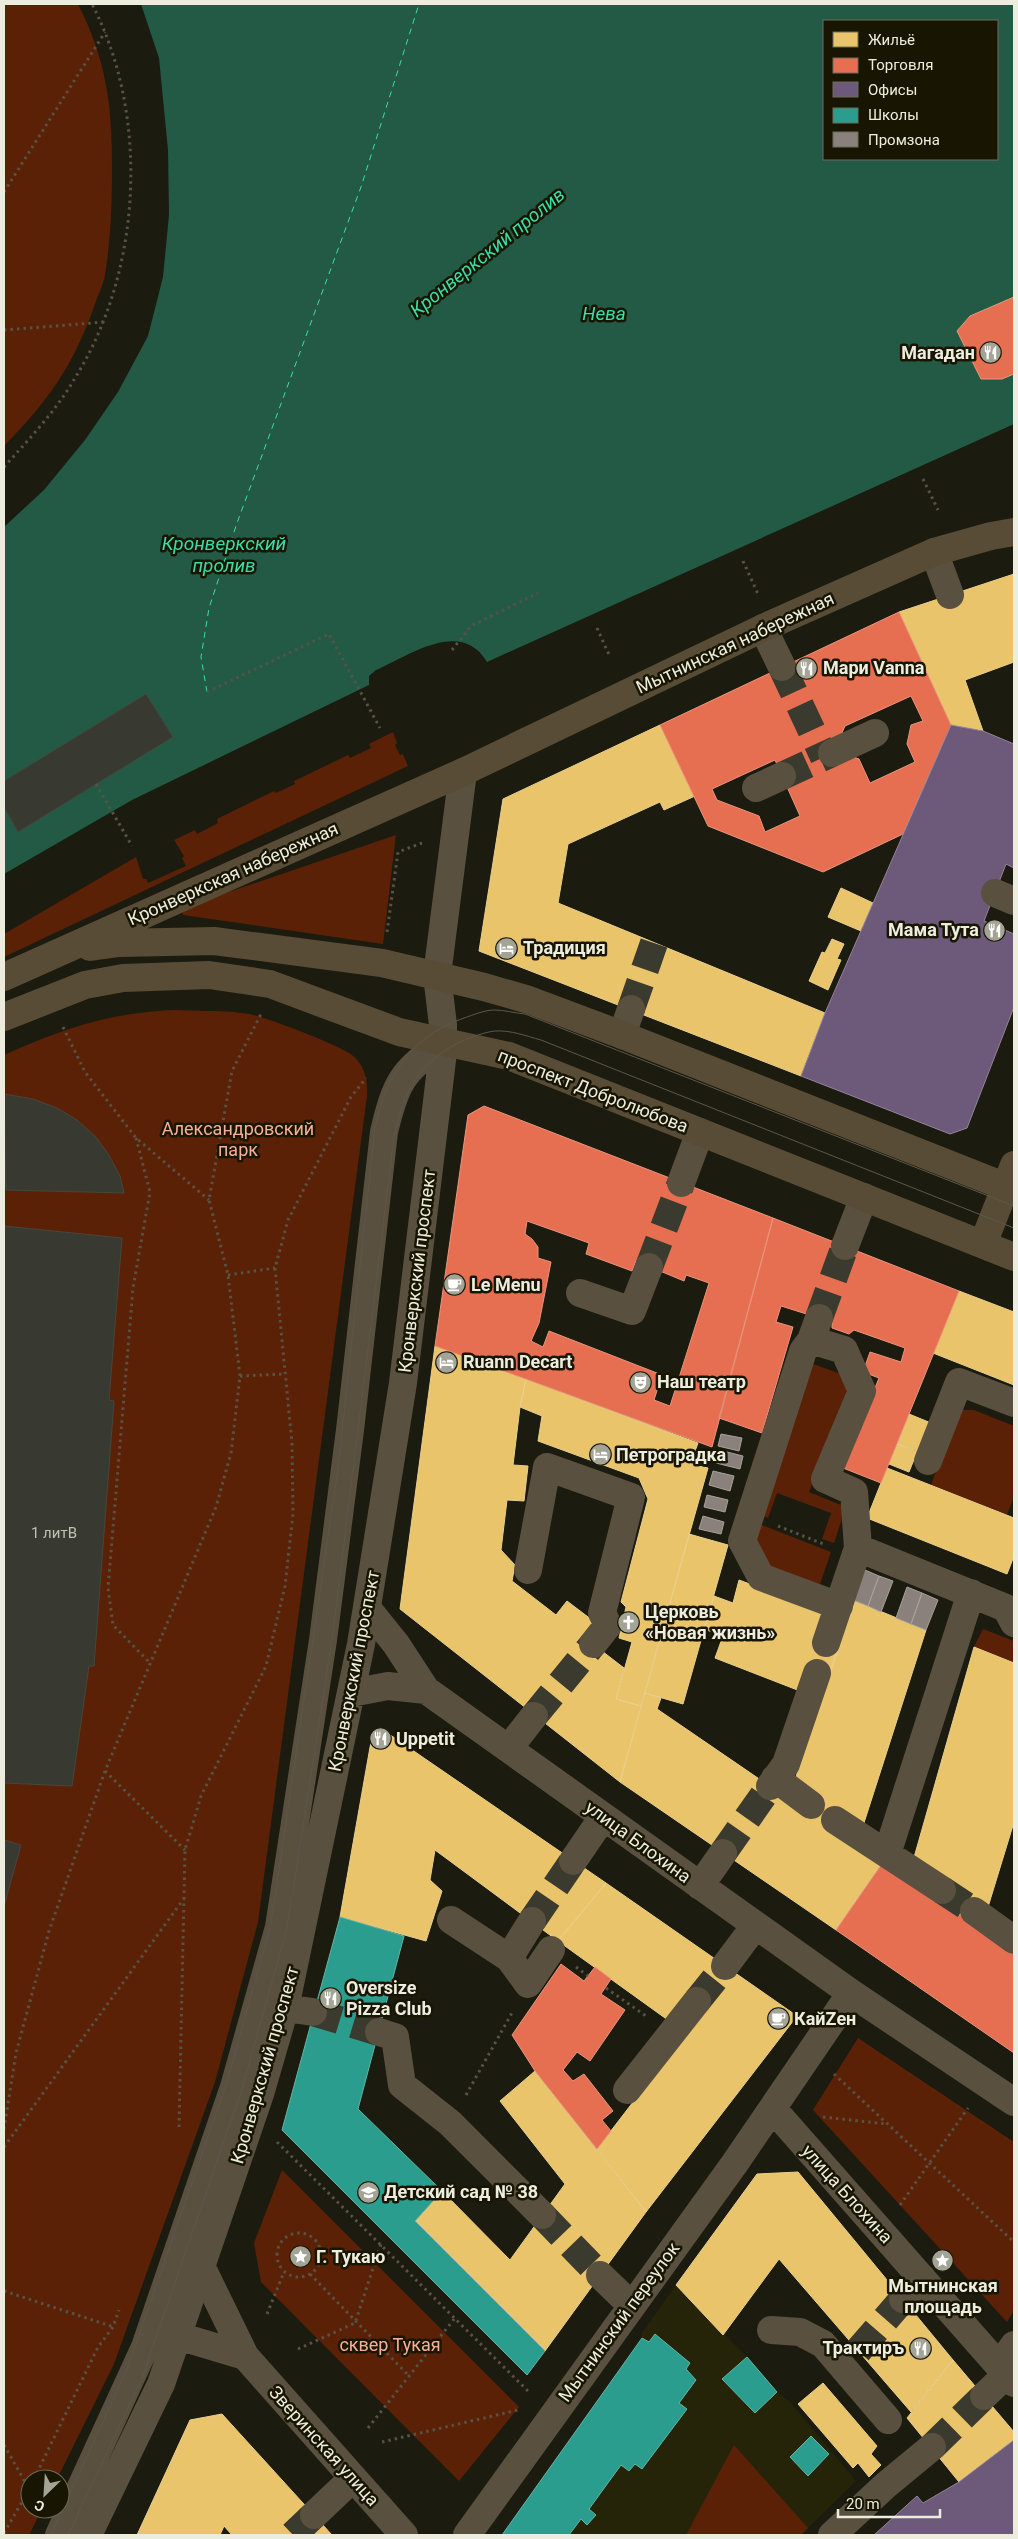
<svg xmlns="http://www.w3.org/2000/svg" width="1018" height="2539" viewBox="0 0 1018 2539" font-family="Roboto,sans-serif">
<style>
.built{fill:#262408}
.green{fill:#5b2106}
.water{fill:#225a46;fill-rule:evenodd}
.homes{fill:#e9c46a;stroke:#ead08d}
.shops{fill:#e76f51;stroke:#e9957c;fill-rule:evenodd}
.offices{fill:#6d597a;stroke:#938598}
.schools{fill:#2a9d8f;stroke:#64b5a7}
.industry{fill:#8a817c;stroke:#a8a19a}
.lines{fill:none;stroke-linecap:round;stroke-linejoin:round}
.ferry{stroke:#3adeab;stroke-width:1;stroke-dasharray:6 5;stroke-linecap:butt}
.building{fill:#383930;stroke:#45473e}
.minor-tunnel{stroke:#3b3a2e;stroke-width:28;stroke-dasharray:28 14;stroke-linecap:butt}
.path{stroke:#585245;stroke-width:3;stroke-dasharray:2.5 4;stroke-linecap:butt}
.minor{stroke:#59503f;stroke-width:28}
.major{stroke:#594c36;stroke-width:28}
.tram{stroke:#5d574b;stroke-width:1}
.labels{text-anchor:middle;stroke-width:5;stroke-linejoin:round;paint-order:stroke}
.number-label{font-size:15px;fill:#c0c0b3}
.poi-label{font-size:18px;font-weight:bold;fill:#ededdf;stroke:#181603;text-anchor:start}
.street-label{font-size:18px;fill:#ededdf;stroke:#181603}
.park-label{font-size:18px;fill:#f7b096;stroke:#181603}
.water-label{font-size:19px;font-style:italic;fill:#3adeab;stroke:#181603}
</style>
<rect width="100%" height="100%" fill="#1c1b0f"/>
<path class="built" d="M 676,2285 L 747,2357 L 723,2379 L 755,2412 L 777,2392 L 790,2402 L 856,2481 L 801,2535 L 502,2535 L 642,2338 L 642,2333 Z"/>
<path class="green" d="M 4,4 L 78,4 C 106,59 112,104 112,165 C 112,202 111,238 105,275 C 103,286 97,297 94,307 C 72,368 48,401 4,446 Z
M 393,732 L 397,743 L 395,745 L 400,755 L 403,754 L 408,766 L 4,957 L 4,934 L 136,857 L 143,879 L 146,879 L 148,883 L 186,866 L 182,858 L 184,856 L 174,840 L 195,830 L 197,834 L 218,823 L 217,819 L 274,791 L 276,793 L 295,784 L 294,781 L 348,755 L 350,758 L 371,748 L 369,744 Z
M 396,835 L 383,944 L 183,915 L 182,908 Z
M 173,1010 C 198,1011 224,1010 249,1014 C 266,1017 339,1045 352,1055 C 365,1065 368,1081 367,1096 L 258,1922 L 215,2082 L 114,2364 L 57,2479 L 30,2479 L 30,2509 L 42,2509 L 29,2535 L 4,2535 L 4,1055 C 66,1028 104,1014 173,1010 Z
M 813,1364 L 844,1375 L 850,1387 L 809,1492 L 846,1507 L 834,1543 L 822,1539 L 831,1513 L 777,1493 L 768,1518 L 759,1514 Z
M 962,1410 L 974,1410 L 1014,1426 L 1014,1496 L 1007,1515 L 931,1485 L 956,1417 Z
M 757,1523 L 831,1552 L 819,1587 L 767,1568 L 751,1540 Z
M 983,1629 L 1014,1641 L 1014,1663 L 974,1647 Z
M 858,2038 L 1014,2142 L 1014,2310 L 1007,2322 L 813,2110 Z
M 282,2170 L 519,2407 L 459,2481 L 261,2282 L 254,2243 Z
M 734,2445 L 808,2528 L 801,2535 L 686,2535 Z"/>
<path class="water" d="M 141,4 L 1014,4 L 1014,424 L 487,662 C 461,618 410,655 376,670 L 369,676 L 369,685 L 132,800 L 4,874 L 4,527 L 44,490 L 85,440 L 118,392 L 148,336 L 163,277 L 169,215 L 168,150 L 159,58 ZM 824,21 L 997,21 L 997,159 L 824,159 Z"/>
<path class="homes" d="M 1014,574 L 1014,662 L 965,680 L 983,731 L 951,725 L 899,612 Z
M 660,725 L 695,796 L 664,810 L 660,802 L 568,844 L 558,903 L 825,1013 L 801,1076 L 479,951 L 503,799 Z
M 841,888 L 873,903 L 861,931 L 828,917 Z
M 832,939 L 844,944 L 837,959 L 841,960 L 828,990 L 809,981 L 822,952 L 825,953 Z
M 959,1291 L 1014,1312 L 1014,1385 L 933,1353 Z
M 435,1346 L 526,1379 L 520,1407 L 513,1465 L 528,1466 L 524,1501 L 507,1500 L 501,1550 L 515,1565 L 512,1581 L 556,1615 L 567,1601 L 596,1623 L 585,1638 L 624,1668 L 616,1699 L 641,1706 L 620,1782 L 400,1609 Z
M 526,1379 L 698,1443 L 693,1457 L 698,1466 L 708,1468 L 641,1706 L 616,1699 L 632,1642 L 619,1638 L 626,1607 L 621,1602 L 648,1499 L 639,1478 L 538,1441 L 542,1416 L 520,1407 Z
M 909,1414 L 931,1423 L 920,1452 L 897,1444 Z
M 897,1444 L 917,1452 L 909,1472 L 889,1464 Z
M 887,1468 L 1014,1518 L 1014,1556 L 1007,1574 L 867,1518 Z
M 689,1534 L 728,1545 L 683,1704 L 645,1693 Z
M 739,1580 L 825,1612 L 839,1648 L 829,1677 L 800,1691 L 715,1658 L 723,1636 L 704,1629 L 714,1596 L 733,1603 Z
M 853,1600 L 926,1630 L 862,1829 L 830,1827 L 807,1811 L 793,1786 Z
M 974,1647 L 1014,1663 L 1014,1822 L 988,1907 L 970,1922 L 938,1899 L 913,1861 Z
M 645,1693 L 661,1698 L 657,1709 L 882,1863 L 836,1930 L 620,1782 Z
M 386,1732 L 606,1883 L 558,1941 L 435,1850 L 430,1880 L 442,1891 L 426,1941 L 340,1917 L 372,1736 Z
M 606,1883 L 797,2016 L 646,2212 L 597,2149 L 706,2007 L 672,2023 L 558,1941 Z
M 535,2071 L 646,2212 L 545,2351 L 415,2221 L 442,2191 L 510,2260 L 565,2184 L 500,2101 Z
M 798,2172 L 953,2360 L 911,2412 L 779,2259 L 723,2335 L 676,2285 L 757,2174 Z
M 953,2360 L 1014,2432 L 1014,2440 L 959,2482 L 907,2418 Z
M 823,2383 L 877,2446 L 871,2454 L 881,2465 L 869,2477 L 858,2463 L 853,2468 L 798,2404 Z
M 222,2414 L 332,2535 L 232,2535 L 224,2526 L 220,2535 L 137,2535 L 190,2420 Z"/>
<path class="shops" d="M 1014,297 L 1014,374 L 1002,379 L 981,379 L 957,331 L 970,316 Z
M 899,612 L 951,725 L 903,834 L 823,872 L 708,826 L 660,725 ZM 911,696 L 923,721 L 911,725 L 907,744 L 915,762 L 870,783 L 859,759 L 851,756 L 841,735 L 845,726 ZM 775,760 L 800,816 L 765,832 L 759,816 L 717,800 L 712,789 Z
M 484,1106 L 773,1218 L 712,1447 L 435,1346 L 468,1115 ZM 527,1221 L 589,1243 L 586,1254 L 632,1271 L 636,1261 L 684,1281 L 686,1275 L 709,1283 L 670,1406 L 654,1400 L 662,1375 L 549,1331 L 543,1347 L 531,1341 L 539,1323 L 551,1262 L 538,1258 L 538,1247 L 532,1239 L 525,1234 Z
M 773,1218 L 959,1291 L 881,1483 L 843,1468 L 879,1378 L 863,1372 L 870,1352 L 901,1362 L 905,1348 L 854,1330 L 849,1334 L 832,1328 L 832,1322 L 781,1306 L 776,1322 L 793,1327 L 762,1433 L 719,1418 Z
M 884,1861 L 1014,1954 L 1014,2053 L 836,1930 Z
M 561,1964 L 584,1981 L 595,1967 L 611,1979 L 601,1994 L 625,2010 L 590,2061 L 577,2052 L 563,2070 L 573,2081 L 584,2074 L 613,2111 L 602,2120 L 611,2131 L 597,2149 L 535,2071 L 512,2035 Z"/>
<path class="offices" d="M 951,725 L 983,731 L 1014,744 L 1014,868 L 1006,864 L 984,921 L 1014,934 L 1014,1007 L 967,1128 L 950,1134 L 801,1076 L 825,1013 Z
M 1014,2440 L 1014,2535 L 874,2535 L 917,2496 L 923,2503 L 959,2482 Z"/>
<path class="schools" d="M 340,1917 L 404,1936 L 358,2109 L 442,2191 L 415,2221 L 545,2351 L 527,2375 L 282,2130 Z
M 655,2334 L 690,2363 L 686,2369 L 696,2380 L 679,2403 L 687,2409 L 642,2469 L 635,2464 L 629,2471 L 621,2465 L 589,2509 L 596,2515 L 587,2525 L 581,2519 L 569,2535 L 502,2535 L 642,2338 L 649,2342 Z
M 747,2357 L 777,2392 L 755,2413 L 722,2379 Z
M 811,2436 L 829,2454 L 808,2476 L 790,2457 Z"/>
<path class="industry" d="M 721,1434 L 742,1438 L 739,1451 L 718,1446 Z
M 719,1450 L 743,1456 L 740,1469 L 716,1463 Z
M 713,1471 L 734,1476 L 730,1491 L 709,1485 Z
M 707,1495 L 728,1500 L 725,1512 L 704,1507 Z
M 703,1516 L 724,1522 L 721,1534 L 699,1529 Z
M 865,1570 L 879,1576 L 868,1606 L 853,1600 Z
M 879,1576 L 893,1581 L 881,1612 L 868,1606 Z
M 907,1587 L 922,1593 L 911,1624 L 896,1618 Z
M 922,1593 L 938,1600 L 926,1630 L 911,1624 Z"/>
<g class="lines">
<path class="ferry" d="M 207,692 L 201,657 L 209,608 L 237,523 L 361,187 L 419,4"/>
</g>
<path class="building" d="M 146,694 L 173,737 L 18,832 L 4,808 L 4,781 Z
M 4,1094 L 33,1099 L 57,1108 L 77,1120 L 95,1136 L 109,1155 L 120,1176 L 124,1193 L 6,1190 Z
M 4,1226 L 122,1238 L 109,1400 L 114,1401 L 94,1666 L 89,1666 L 72,1786 L 4,1783 Z
M 4,1840 L 21,1845 L 4,1906 Z"/>
<g class="lines">
<path class="minor-tunnel" d="M 782,667 L 824,757
M 782,776 L 832,753
M 631,1009 L 654,943
M 649,1267 L 681,1183
M 819,1318 L 845,1246
M 534,1716 L 593,1644
M 723,1853 L 770,1786
M 942,1890 L 974,1911
M 532,1921 L 573,1861
M 697,2001 L 725,1966
M 313,2012 L 379,2032
M 542,2215 L 600,2275
M 858,2351 L 903,2299
M 932,2447 L 984,2396
M 293,2535 L 314,2515"/>
<path class="path" d="M 4,192 L 105,32
M 4,330 L 105,322
M 4,467 C 29,439 56,411 75,378 C 142,271 150,116 92,4
M 923,479 L 938,510
M 743,561 L 758,594
M 597,628 L 610,657
M 452,650 L 471,626 L 538,593
M 207,692 L 329,634 L 380,728
M 96,784 L 132,846
M 387,932 L 398,852 L 422,843
M 63,1027 L 85,1072 L 136,1138 L 209,1200
M 136,1138 L 150,1192 L 133,1288 L 108,1588 L 113,1625 L 150,1663
M 228,1275 L 275,1268
M 240,1376 L 284,1374
M 778,1526 L 826,1545
M 105,1771 L 185,1850
M 576,1967 L 588,1976
M 606,1988 L 646,2016
M 834,2074 L 1014,2242
M 466,2095 L 513,2011
M 823,2117 L 887,2124
M 179,2127 L 185,1850 L 201,1796 L 266,1666 L 285,1586 L 293,1514 L 292,1443 L 275,1268 L 288,1220 L 351,1097 L 366,1078
M 4,2129 L 16,2053 L 49,1931 L 105,1771 L 216,1507 L 231,1453 L 240,1376 L 228,1275 L 209,1200 L 232,1071 L 261,1014
M 277,2142 L 530,2393
M 4,2147 L 185,1897
M 900,2205 L 968,2108
M277 2255a22 22 0 1 1 44 0a22 22 0 1 1-44 0Z
M 310,2274 L 410,2377
M 4,2291 L 114,2327
M 267,2314 L 284,2272
M 298,2349 L 355,2323 L 381,2244
M 368,2428 L 455,2318
M 382,2442 L 518,2410
M 4,2445 L 29,2489
M 34,2479 L 98,2347 L 113,2327 L 119,2310
M 4,2533 L 30,2488"/>
<path class="minor" d="M 934,552 L 950,595
M 763,628 L 782,667
M 832,753 L 875,733
M 756,788 L 782,776
M 995,893 L 1014,901
M 622,1035 L 631,1009
M 681,1183 L 700,1132
M 845,1246 L 864,1197
M 580,1293 L 632,1311 L 649,1267
M 819,1318 L 811,1340 L 803,1351 L 742,1541 L 761,1577 L 839,1606
M 811,1340 L 844,1350 L 862,1391 L 825,1479 L 854,1492 L 858,1548 L 826,1643
M 928,1461 L 959,1382 L 1014,1403
M 858,1548 L 1006,1608 L 1014,1623
M 528,1570 L 547,1467 L 631,1497 L 602,1613 L 608,1625 L 593,1644
M 367,1608 L 396,1644 L 426,1690 L 851,1993 L 1014,2102
M 351,1693 L 388,1686 L 426,1690
M 509,1748 L 534,1716
M 775,1778 L 811,1805
M 770,1786 L 786,1764 L 817,1673
M 835,1820 L 942,1890
M 887,1854 L 971,1593
M 573,1861 L 603,1817
M 700,1886 L 723,1853
M 974,1911 L 1014,1940
M 451,1920 L 509,1958 L 528,1984 L 551,1950
M 509,1958 L 532,1921
M 725,1966 L 755,1926
M 285,2008 L 313,2012
M 379,2032 L 395,2037 L 402,2085 L 450,2123 L 542,2215
M 627,2090 L 697,2001
M 773,2109 L 1014,2383
M 202,2268 L 245,2356 L 404,2535
M 600,2275 L 631,2305
M 903,2299 L 922,2278
M 771,2330 L 800,2332 L 823,2344 L 888,2420
M 178,2336 L 245,2356
M 1000,2365 L 1014,2345
M 984,2396 L 1007,2374
M 314,2515 L 353,2478
M 59,2535 L 145,2347 L 234,2087 L 279,1927 L 323,1640 L 350,1430 L 384,1132 C 395,1085 402,1069 444,1043
M 88,2535 L 161,2384 L 260,2094 L 285,2008 L 361,1644 L 403,1383 L 443,1052 L 443,1025 L 437,975 L 463,772
M 467,2535 L 735,2163 L 851,1993
M 832,2535 L 886,2485 L 932,2447"/>
<path class="major" d="M 90,947 L 119,943 L 214,941 L 382,963 L 484,987 L 529,1000 L 622,1035 L 1014,1190
M 4,977 L 463,772 L 763,628 L 934,552 L 991,536 L 1014,532
M 4,1017 L 85,985 L 123,978 L 209,975 L 270,984 L 399,1032 L 509,1056 L 1014,1257
M 983,1244 L 1014,1165"/>
<path class="tram" d="M 51,2535 L 127,2369 L 137,2341 L 227,2082 L 271,1924 L 338,1469 L 375,1128 C 386,1075 412,1036 464,1018 C 473,1015 485,1010 494,1010 C 504,1010 515,1013 525,1014 L 1014,1206
M 68,2535 L 143,2376 L 151,2352 L 242,2089 L 287,1928 L 332,1640 L 394,1137 C 404,1091 418,1062 462,1041 C 472,1037 485,1032 495,1031 C 511,1030 526,1036 541,1040 L 1014,1228"/>
</g>
<defs>
<symbol id="restaurant-disc" viewBox="-11 -11 22 22"><circle r="9.5" fill="#a4a496" stroke="#181603"/><path d="M-5-6h1v4h1v-4h1v4h1v-4h1v5L-1.5 .5V6h-2V.5L-5-1ZM5-6V6H3V1.5H1.5Q1.5-4 5-6Z" fill="#fff"/></symbol>
<symbol id="hotel-disc" viewBox="-11 -11 22 22"><circle r="9.5" fill="#a4a496" stroke="#181603"/><path d="M-6-4.5h1.5V1H6V5H4.5V3h-9V5H-6ZM-4 0a1.8 1.8 0 1 1 3.6 0ZM.5 0V-2.5h3Q6-2.5 6 0Z" fill="#fff"/></symbol>
<symbol id="cafe-disc" viewBox="-11 -11 22 22"><circle r="9.5" fill="#a4a496" stroke="#181603"/><path d="M-5.5-4.5H6V0H3Q3 3.5 0 3.5H-2.5Q-5.5 3.5-5.5 0ZM3-3.2v2h1.7v-2ZM-6 4.5H4V6H-6Z" fill="#fff"/></symbol>
<symbol id="theatre-disc" viewBox="-11 -11 22 22"><circle r="9.5" fill="#a4a496" stroke="#181603"/><path d="M-5-5.5Q0-4 5-5.5V0Q5 5 0 6Q-5 5-5 0ZM-3.3-2.5H-1v1.5H-3.3ZM1-2.5H3.3v1.5H1ZM-2.8 1Q0 5.5 2.8 1Z" fill="#fff"/></symbol>
<symbol id="church-disc" viewBox="-11 -11 22 22"><circle r="9.5" fill="#a4a496" stroke="#181603"/><path d="M-1.2-6h2.4v3.5h3.3v2.4h-3.3V6h-2.4V-.1h-3.3v-2.4h3.3Z" fill="#fff"/></symbol>
<symbol id="school-disc" viewBox="-11 -11 22 22"><circle r="9.5" fill="#a4a496" stroke="#181603"/><path d="M0-5L7-2L0 1L-7-2ZM-4 1L0 2.5L4 1V4Q0 6-4 4Z" fill="#fff"/></symbol>
<symbol id="sight-disc" viewBox="-11 -11 22 22"><circle r="9.5" fill="#a4a496" stroke="#181603"/><path d="M0-6L1.8-2.2L6-1.7L2.9 1.2L3.7 5.4L0 3.3L-3.7 5.4L-2.9 1.2L-6-1.7L-1.8-2.2Z" fill="#fff"/></symbol>
</defs>
<g fill-rule="evenodd">
<use href="#restaurant-disc" x="978" y="340" width="25" height="25"/>
<use href="#restaurant-disc" x="794" y="656" width="25" height="25"/>
<use href="#restaurant-disc" x="982" y="918" width="25" height="25"/>
<use href="#hotel-disc" x="494" y="936" width="25" height="25"/>
<use href="#cafe-disc" x="442" y="1272" width="25" height="25"/>
<use href="#hotel-disc" x="434" y="1350" width="25" height="25"/>
<use href="#theatre-disc" x="628" y="1370" width="25" height="25"/>
<use href="#hotel-disc" x="588" y="1442" width="25" height="25"/>
<use href="#church-disc" x="616" y="1610" width="25" height="25"/>
<use href="#restaurant-disc" x="368" y="1726" width="25" height="25"/>
<use href="#restaurant-disc" x="318" y="1986" width="25" height="25"/>
<use href="#cafe-disc" x="766" y="2006" width="25" height="25"/>
<use href="#school-disc" x="356" y="2180" width="25" height="25"/>
<use href="#sight-disc" x="288" y="2244" width="25" height="25"/>
<use href="#sight-disc" x="930" y="2248" width="25" height="25"/>
<use href="#restaurant-disc" x="908" y="2336" width="25" height="25"/>
</g>
<g class="labels">
<g class="number-label">
<text x="54" y="1538">1 литВ</text>
</g>
<g class="poi-label">
<text x="975" y="359" text-anchor="end">Магадан</text>
<text x="823" y="674">Мари Vаnnа</text>
<text x="979" y="936" text-anchor="end">Мама Тута</text>
<text x="523" y="954">Традиция</text>
<text x="471" y="1291">Le Menu</text>
<text x="463" y="1368">Ruann Decart</text>
<text x="657" y="1388">Наш театр</text>
<text x="616" y="1461">Петроградка</text>
<text x="645" y="1618">Церковь<tspan x="645" dy="21">«Новая жизнь»</tspan></text>
<text x="396" y="1745">Uppetit</text>
<text x="346" y="1994">Oversize<tspan x="346" dy="21">Pizza Club</tspan></text>
<text x="794" y="2025">КайZен</text>
<text x="384" y="2198">Детский сад № 38</text>
<text x="316" y="2263">Г. Тукаю</text>
<text x="943" y="2292" text-anchor="middle">Мытнинская<tspan x="943" dy="21">площадь</tspan></text>
<text x="904" y="2354" text-anchor="end">Трактиръ</text>
</g>
<g class="street-label">
<text transform="translate(735 643) rotate(-25)" y="6">Мытнинская набережная</text>
<text transform="translate(233 874) rotate(-24)" y="6">Кронверкская набережная</text>
<text transform="translate(593 1091) rotate(21)" y="6">проспект Добролюбова</text>
<text transform="translate(417 1271) rotate(-83)" y="6">Кронверкский проспект</text>
<text transform="translate(354 1671) rotate(-79)" y="6">Кронверкский проспект</text>
<text transform="translate(638 1842) rotate(36)" y="6">улица Блохина</text>
<text transform="translate(265 2065) rotate(-74)" y="6">Кронверкский проспект</text>
<text transform="translate(847 2194) rotate(48)" y="6">улица Блохина</text>
<text transform="translate(619 2322) rotate(-54)" y="6">Мытнинский переулок</text>
<text transform="translate(324 2446) rotate(48)" y="6">Зверинская улица</text>
</g>
<g class="park-label">
<text x="238" y="1135">Александровский<tspan x="238" dy="21">парк</tspan></text>
<text x="390" y="2351">сквер Тукая</text>
</g>
<g class="water-label">
<text transform="translate(487 252) rotate(-39)" y="7">Кронверкский пролив</text>
<text x="604" y="320">Нева</text>
<text x="224" y="550">Кронверкский<tspan x="224" dy="22">пролив</tspan></text>
</g>
</g>
<rect width="1018" height="2539" fill="none" stroke="#ededdf" stroke-width="10"/>
<rect x="823" y="20" width="175" height="140" fill="#181603" stroke="#6d6c5b"/>
<rect x="833" y="32" width="25" height="15" fill="#e9c46a" stroke="#6d6c5b"/>
<text x="868" y="45" font-size="15" fill="#ededdf">Жильё</text>
<rect x="833" y="58" width="25" height="15" fill="#e76f51" stroke="#6d6c5b"/>
<text x="868" y="70" font-size="15" fill="#ededdf">Торговля</text>
<rect x="833" y="82" width="25" height="15" fill="#6d597a" stroke="#6d6c5b"/>
<text x="868" y="95" font-size="15" fill="#ededdf">Офисы</text>
<rect x="833" y="108" width="25" height="15" fill="#2a9d8f" stroke="#6d6c5b"/>
<text x="868" y="120" font-size="15" fill="#ededdf">Школы</text>
<rect x="833" y="132" width="25" height="15" fill="#8a817c" stroke="#6d6c5b"/>
<text x="868" y="145" font-size="15" fill="#ededdf">Промзона</text>
<g transform="translate(45 2494) rotate(205)"><circle r="24" fill="#181603" stroke="#6d6c5b"/>
<path d="M0-4L9 19L0 12L-9 19Z" fill="#a4a496"/>
<text y="-8" font-size="14" font-weight="bold" text-anchor="middle" fill="#ededdf">С</text>
</g>
<path d="M838 2509v8h102v-8" fill="none" stroke="#ededdf" stroke-width="2.5"/>
<text x="846" y="2509" font-size="15" fill="#ededdf" stroke="#181603" stroke-width="4" paint-order="stroke">20 m</text>
</svg>
